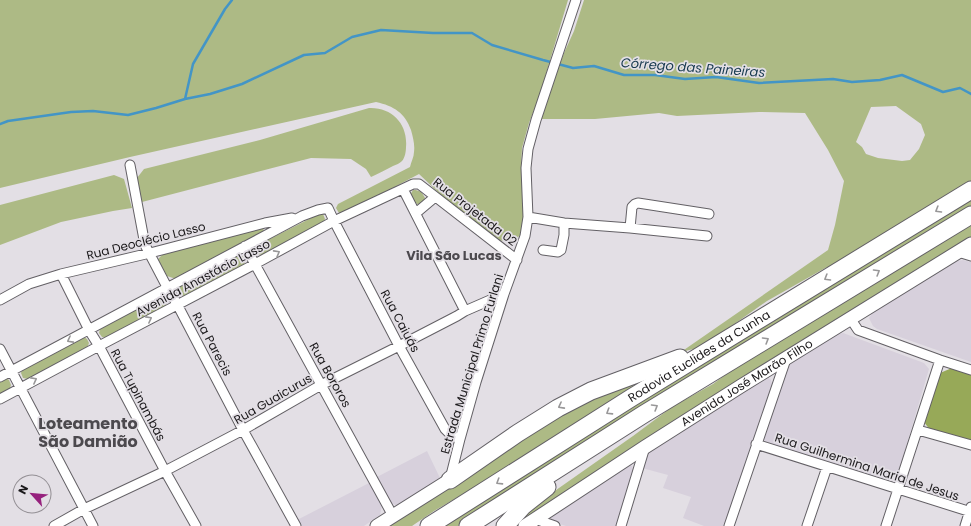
<svg xmlns="http://www.w3.org/2000/svg" width="971" height="526" viewBox="0 0 971 526" font-family="Poppins,sans-serif">
<style>
.built{fill:#d7d0dc}
.green{fill:#adba85;fill-rule:evenodd}
.forest{fill:#97a958}
.lines{fill:none;stroke-linecap:round;stroke-linejoin:round}
.stream{stroke:#4395c6;stroke-width:2.5}
.minor-casing{stroke:#636065;stroke-width:11}
.secondary-casing{stroke:#636065;stroke-width:15}
.motorway-casing{stroke:#636065;stroke-width:19}
.minor{stroke:#fff;stroke-width:9}
.secondary{stroke:#fff;stroke-width:13}
.motorway{stroke:#fff;stroke-width:17}
.oneway{stroke:#989798}
.labels{text-anchor:middle;stroke-width:3.5;stroke-linejoin:round;paint-order:stroke}
.street-label{font-size:12px;fill:#1a181a;stroke:#e3dfe5}
.water-label{font-size:13px;font-style:italic;fill:#16394e;stroke:#e3dfe5}
.neighbourhood-label{font-size:13px;font-weight:bold;fill:#4c494e;stroke:#e3dfe5}
.district-label{font-size:16px;font-weight:bold;fill:#4c494e;stroke:#e3dfe5}
</style>
<rect width="100%" height="100%" fill="#e3dfe5"/>
<path class="built" d="M 963,260 L 971,262 L 971,362 L 877,329 L 873,326 L 869,318 L 875,309 L 951,262 Z
M 843,333 L 924,363 L 929,369 L 898,474 L 884,480 L 833,465 L 766,444 L 762,438 L 785,372 L 791,363 L 831,336 Z
M 768,377 L 771,380 L 772,384 L 724,526 L 704,526 L 683,518 L 691,497 L 663,488 L 668,475 L 642,468 L 645,460 L 650,451 L 764,378 Z
M 427,451 L 440,478 L 398,506 L 388,502 L 375,478 Z
M 629,464 L 632,466 L 633,469 L 617,526 L 566,526 L 553,522 L 551,519 L 552,516 Z
M 369,483 L 382,505 L 380,515 L 364,526 L 301,526 L 297,520 Z"/>
<path class="green" d="M 0,0 L 568,0 L 540,94 L 529,123 L 522,148 L 521,167 L 524,193 L 524,216 L 521,234 L 515,240 L 507,242 L 499,240 L 441,195 L 419,174 L 343,214 L 339,213 L 336,208 L 338,204 L 410,167 C 411,162 414,157 414,152 C 415,145 413,137 411,130 C 405,113 394,106 376,102 L 130,157 L 0,188 Z
M 584,0 L 971,0 L 971,238 L 525,520 L 522,518 L 522,514 L 633,436 L 672,407 L 713,384 L 744,361 L 621,422 L 458,526 L 440,526 L 812,291 L 827,267 L 767,301 L 702,347 L 681,352 L 828,250 L 835,225 L 844,181 L 828,150 L 805,113 L 759,112 L 677,116 L 659,113 L 595,119 L 540,119 L 564,53 L 574,31 ZM 896,106 L 921,124 L 925,135 L 919,149 L 910,160 L 902,161 L 878,158 L 866,154 L 862,147 L 856,142 L 871,107 Z
M 369,108 C 392,107 408,124 406,147 C 406,151 405,158 402,161 C 400,163 396,165 393,166 C 386,170 379,173 371,177 L 366,169 L 351,159 L 311,158 L 142,202 L 137,178 L 144,169 L 260,140 Z
M 114,175 L 124,179 L 132,208 L 113,211 L 61,222 L 0,245 L 0,205 Z
M 413,190 C 420,190 422,192 425,198 L 424,203 L 419,205 L 414,202 L 410,195 Z
M 319,214 L 323,214 L 325,219 L 323,223 L 262,255 L 258,254 L 255,250 L 256,246 Z
M 262,228 L 264,230 L 262,232 L 176,279 L 167,276 L 158,259 L 163,254 Z
M 239,255 L 243,256 L 245,261 L 244,265 L 184,296 L 180,295 L 178,291 L 179,286 Z
M 161,296 L 164,297 L 167,302 L 165,306 L 106,338 L 102,337 L 99,333 L 100,329 Z
M 84,337 L 87,339 L 89,343 L 87,348 L 28,379 L 23,378 L 21,373 L 22,370 Z
M 6,378 L 9,380 L 11,385 L 10,388 L 0,394 L 0,382 Z
M 638,383 L 636,385 L 511,466 L 434,511 L 412,526 L 385,526 L 559,410 Z"/>
<path class="forest" d="M 952,368 L 971,374 L 971,442 L 930,430 L 924,422 L 940,373 Z"/>
<g class="lines">
<path class="stream" d="M 185,99 L 193,64 L 225,9 L 232,0
M 0,124 L 8,121 L 71,112 L 93,111 L 128,115 L 156,108 L 185,99 L 210,94 L 242,84 L 304,55 L 325,53 L 352,37 L 381,30 L 433,33 L 472,33 L 492,45 L 543,60 L 573,68 L 594,66 L 624,75 L 655,75 L 685,79 L 716,77 L 759,83 L 833,79 L 852,82 L 880,80 L 902,75 L 943,92 L 960,88 L 971,94"/>
<defs>
<path id="minor" d="M 130,165 L 145,245 L 167,287 L 177,304 L 243,430 L 296,526
M 403,189 L 465,311
M 416,213 L 435,197
M 528,217 L 564,223 L 630,228 L 707,236
M 630,228 L 632,207 L 635,204 L 638,203 L 709,214
M 245,246 L 393,516
M 543,250 L 558,252 L 561,250 L 564,235 L 564,223
M 958,252 L 971,256
M 61,274 L 89,330 L 99,346 L 165,471 L 196,526
M 0,300 L 29,284 L 61,274 L 150,253 L 265,223 L 292,218
M 850,318 L 858,330 L 940,360 L 971,370
M 0,349 L 93,526
M 0,377 L 302,216 L 318,210 L 328,208 L 334,221 L 399,346 L 445,429 L 452,436 L 460,439
M 0,399 L 99,346 L 255,264 L 334,221 L 413,184 L 419,184 L 517,260
M 918,430 L 971,445
M 756,444 L 971,512
M 450,479 L 460,439 L 476,382 L 504,294 L 525,236 L 528,217 L 526,168 L 528,149 L 536,120 L 576,0
M 535,519 L 555,526
M 54,526 L 84,509 L 165,471 L 243,430 L 321,385 L 399,346 L 457,316 L 465,311 L 504,294
M 621,526 L 645,447
M 729,526 L 786,359
M 807,526 L 827,467
M 886,526 L 940,360
M 965,526 L 971,507"/>
<g id="secondary">
<path d="M 377,526 L 450,480"/>
<path id="s1" d="M 525,526 L 645,447 L 741,386 L 971,244"/>
</g>
<g id="motorway">
<path d="M 450,480 L 518,433 L 558,408 L 591,391 L 680,358"/>
<path id="s2" d="M 429,526 L 631,398 L 971,190"/>
<path d="M 468,526 L 644,414 L 971,215"/>
<path d="M 505,526 L 523,506 L 547,487"/>
</g>
</defs>
<use href="#minor" class="minor-casing"/>
<use href="#secondary" class="secondary-casing"/>
<use href="#motorway" class="motorway-casing"/>
<use href="#minor" class="minor"/>
<use href="#secondary" class="secondary"/>
<use href="#motorway" class="motorway"/>
</g>
<defs><path id="oneway-chevron" d="M-2-3.5L2.5 0L-2 3.5" fill="none" stroke-width="1.6" stroke-linecap="round" stroke-linejoin="round"/></defs>
<g class="oneway">
<use href="#oneway-chevron" transform="translate(938 210) rotate(149)"/>
<use href="#oneway-chevron" transform="translate(277 253) rotate(-29)"/>
<use href="#oneway-chevron" transform="translate(877 272) rotate(-31)"/>
<use href="#oneway-chevron" transform="translate(827 278) rotate(149)"/>
<use href="#oneway-chevron" transform="translate(149 319) rotate(-28)"/>
<use href="#oneway-chevron" transform="translate(70 340) rotate(152)"/>
<use href="#oneway-chevron" transform="translate(766 340) rotate(-31)"/>
<use href="#oneway-chevron" transform="translate(34 380) rotate(-28)"/>
<use href="#oneway-chevron" transform="translate(561 406) rotate(152)"/>
<use href="#oneway-chevron" transform="translate(655 407) rotate(-31)"/>
<use href="#oneway-chevron" transform="translate(609 412) rotate(148)"/>
<use href="#oneway-chevron" transform="translate(499 482) rotate(148)"/>
</g>
<g class="labels">
<g class="street-label">
<text transform="translate(475 212) rotate(38)" y="4">Rua Projetada 02</text>
<text transform="translate(146 241) rotate(-14)" y="4">Rua Deoclécio Lasso</text>
<text transform="translate(203 278) rotate(-28)" y="4">Avenida Anastácio Lasso</text>
<text transform="translate(400 321) rotate(62)" y="4">Rua Caiuás</text>
<text transform="translate(212 344) rotate(62)" y="4">Rua Parecis</text>
<text dy="4" stroke="none"><textPath href="#s2" startOffset="319">Rodovia Euclides da Cunha</textPath></text>
<text transform="translate(472 364) rotate(-73)" y="4">Estrada Municipal Primo Furlani</text>
<text transform="translate(330 375) rotate(61)" y="4">Rua Bororos</text>
<text dy="4" stroke="none"><textPath href="#s1" startOffset="264">Avenida José Marão Filho</textPath></text>
<text transform="translate(138 395) rotate(62)" y="4">Rua Tupinambás</text>
<text transform="translate(273 399) rotate(-30)" y="4">Rua Guaicurus</text>
<text transform="translate(867 467) rotate(18)" y="4">Rua Guilhermina Maria de Jesus</text>
</g>
<g class="water-label">
<text transform="translate(693 67) rotate(4)" y="5">Córrego das Paineiras</text>
</g>
<g class="neighbourhood-label">
<text x="454" y="260">Vila São Lucas</text>
</g>
<g class="district-label">
<text x="88" y="429">Loteamento<tspan x="88" dy="18">São Damião</tspan></text>
</g>
</g>
<g transform="translate(32 494) rotate(297)"><circle r="19" fill="#e3dfe5" stroke="#938f94"/>
<path d="M0-3L7 15L0 10L-7 15Z" fill="#96217d"/>
<text y="-6" font-size="11" font-weight="bold" text-anchor="middle" fill="#1a181a">N</text>
</g>
</svg>
